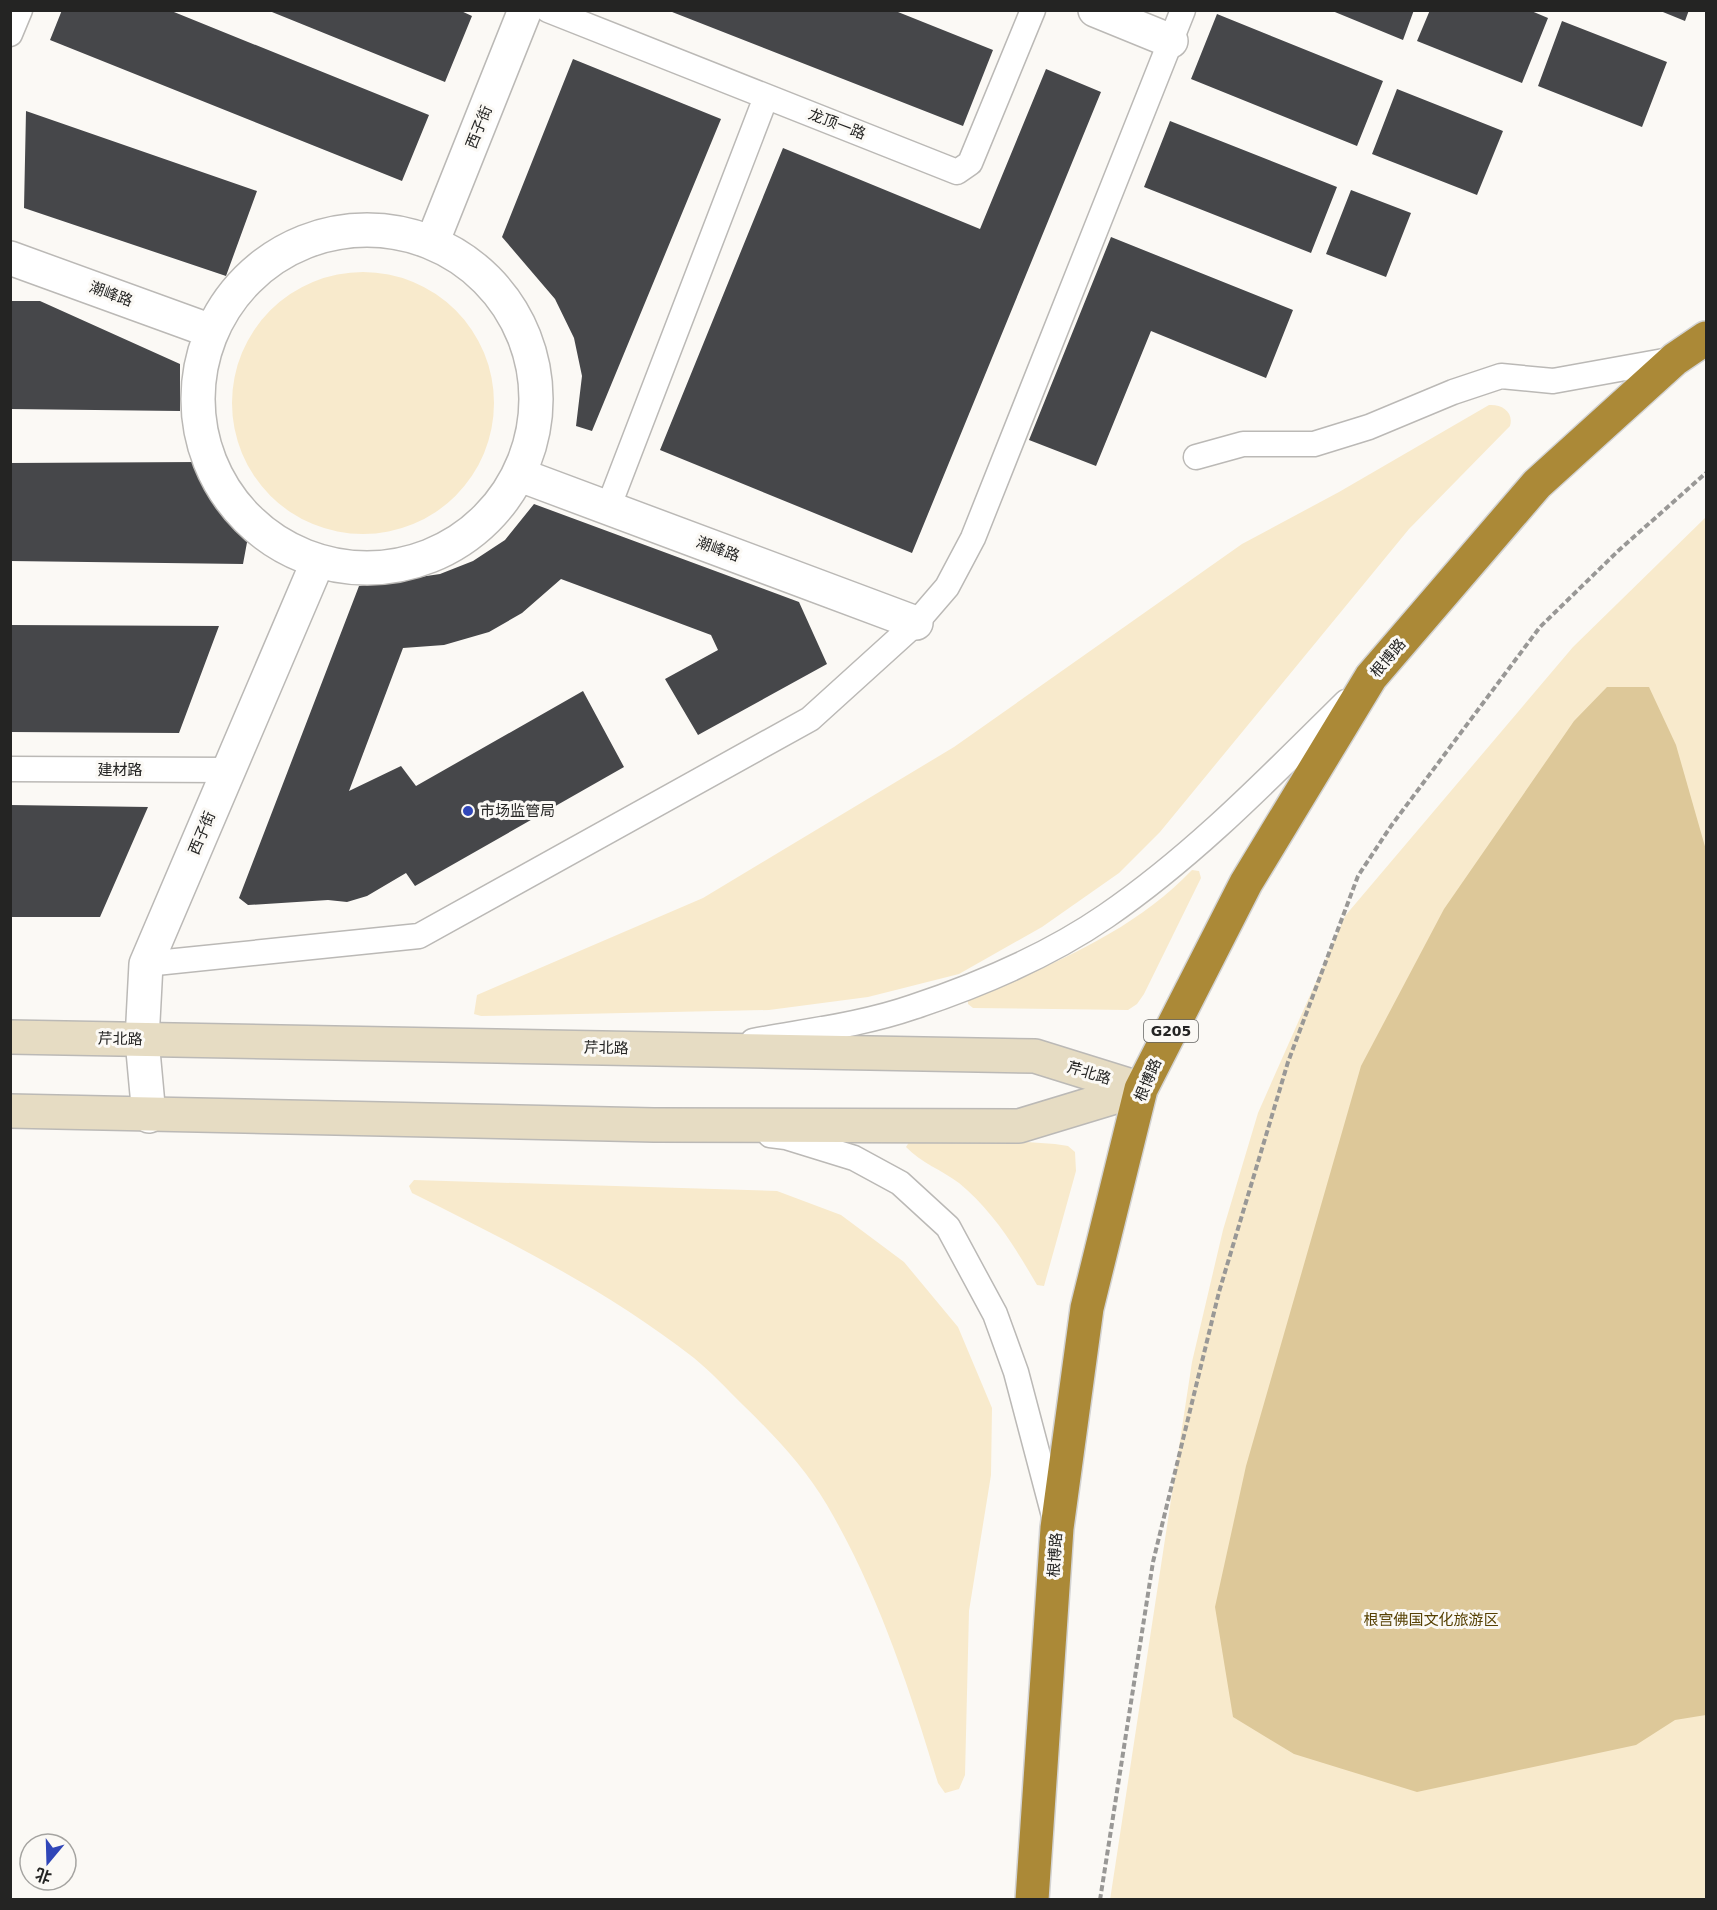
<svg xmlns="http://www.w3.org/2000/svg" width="1717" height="1910" viewBox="0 0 1717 1910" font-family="'DejaVu Sans','Noto Sans SC',sans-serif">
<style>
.green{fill:#f8eacc}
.forest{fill:#ddc899}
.building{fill:#46474a}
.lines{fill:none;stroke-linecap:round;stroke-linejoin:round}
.lane-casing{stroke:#bbb9b6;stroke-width:27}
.street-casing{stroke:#bbb9b6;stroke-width:36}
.secondary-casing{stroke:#bbb9b6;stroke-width:36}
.highway-casing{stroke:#d3d3d3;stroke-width:36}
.path{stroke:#999896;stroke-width:4;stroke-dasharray:6 3;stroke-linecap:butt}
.lane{stroke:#fff;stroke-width:24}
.street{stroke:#fff;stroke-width:33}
.secondary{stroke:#e6dcc3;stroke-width:33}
.highway{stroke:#ab8937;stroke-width:33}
.poi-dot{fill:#3046b8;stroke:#fbf9f5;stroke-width:2}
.labels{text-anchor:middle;stroke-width:6;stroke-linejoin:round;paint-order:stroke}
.shield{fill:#fbf9f5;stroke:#646462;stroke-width:1.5}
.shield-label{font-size:14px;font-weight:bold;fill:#242423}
.street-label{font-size:15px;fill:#242423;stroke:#fbf9f5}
.poi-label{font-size:15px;fill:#242423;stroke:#fbf9f5;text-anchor:start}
.park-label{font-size:15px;fill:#564003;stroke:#fbf9f5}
</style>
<rect width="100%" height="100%" fill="#fbf9f5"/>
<path class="green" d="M232 403a131 131 0 1 1 262 0a131 131 0 1 1-262 0Z
M 1489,405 C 1502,404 1514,412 1510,426 L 1409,529 L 1160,832 L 1119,873 L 1042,927 L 959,974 L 868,997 L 769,1010 L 481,1016 L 474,1014 L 477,995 L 703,898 L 954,747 L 1242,544 L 1339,492 Z
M 1706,517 L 1706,1899 L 1110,1900 L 1192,1362 L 1223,1230 L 1258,1113 L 1345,916 L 1573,647 Z
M 1192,870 L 1199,871 L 1201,878 L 1144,994 L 1137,1004 L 1128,1010 L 973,1008 L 968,1004 L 968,1001 C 1047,966 1131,934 1192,870 Z
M 925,1135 L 1055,1144 L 1068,1146 L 1075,1152 L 1076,1171 L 1044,1286 L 1037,1285 C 1015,1247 993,1211 959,1183 C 942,1170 921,1163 906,1147 L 911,1139 Z
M 414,1180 L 777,1191 L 841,1215 L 904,1262 L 958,1327 L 992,1408 L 991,1475 L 969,1611 L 965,1775 L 959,1789 L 945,1793 L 938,1783 C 909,1687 878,1592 827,1505 C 805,1468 774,1435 743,1405 C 727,1389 711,1372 694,1358 C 607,1290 510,1242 412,1193 L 409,1186 Z"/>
<path class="forest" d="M 1607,687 L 1649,687 L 1676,745 L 1706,850 L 1706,1715 L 1675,1720 L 1636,1745 L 1417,1792 L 1294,1754 L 1233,1717 L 1215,1607 L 1246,1466 L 1361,1066 L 1444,909 L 1574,721 Z"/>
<path class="building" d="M 62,10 L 169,10 L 429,115 L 402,181 L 50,40 Z
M 267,10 L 459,10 L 472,16 L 445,82 Z
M 667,10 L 893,10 L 993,50 L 963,126 Z
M 1330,10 L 1414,10 L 1403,40 Z
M 1430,10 L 1529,10 L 1548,18 L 1522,83 L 1417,41 Z
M 1658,10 L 1689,10 L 1685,21 Z
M 1217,14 L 1383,81 L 1357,146 L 1191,79 Z
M 1562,21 L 1667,62 L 1642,127 L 1538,86 Z
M 573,59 L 721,119 L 592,431 L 576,426 L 582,376 L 574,338 L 555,299 L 502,237 Z
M 1046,69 L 1101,92 L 912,553 L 660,450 L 783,148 L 980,229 Z
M 1397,89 L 1503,131 L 1477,195 L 1372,154 Z
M 26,111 L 257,191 L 226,276 L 24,208 Z
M 1170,121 L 1337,187 L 1311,253 L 1144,187 Z
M 1351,190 L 1411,213 L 1386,277 L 1326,254 Z
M 1111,237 L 1293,310 L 1266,378 L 1151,331 L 1096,466 L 1029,440 Z
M 10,301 L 40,301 L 180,364 L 180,411 L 10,409 Z
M 198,462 L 214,501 L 248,537 L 243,564 L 10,561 L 10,463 Z
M 534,504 L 799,602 L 827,664 L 698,735 L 665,679 L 718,650 L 711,635 L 561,579 L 522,613 L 489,632 L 444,645 L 403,648 L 349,791 L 401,766 L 416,786 L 583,691 L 624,767 L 415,886 L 406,873 L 367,896 L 347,902 L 328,900 L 248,905 L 239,898 L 359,586 L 440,574 L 473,561 L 505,540 Z
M 10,625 L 219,626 L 179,733 L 10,732 Z
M 10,805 L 148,807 L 100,917 L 10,917 Z"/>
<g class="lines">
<defs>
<path id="lane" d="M 548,10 L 957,172 L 970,163 L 1033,10
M 10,34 L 20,10
M 1196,457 L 1243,444 L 1314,444 L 1369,427 L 1453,392 L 1501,376 L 1553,381 L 1675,359
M 608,508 L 766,97
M 10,769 L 229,770
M 146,964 L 419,936 L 810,719 L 916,623 L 947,587 L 973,538 L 1183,10
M 753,1041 C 806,1031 861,1025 913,1007 C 979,985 1048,956 1106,916 C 1195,855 1270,777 1346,702
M 770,1135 L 786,1137 L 854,1158 L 900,1183 L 948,1227 L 995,1314 L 1016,1372 L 1054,1516"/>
<path id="street" d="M 1095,10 L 1171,41
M198 399a169 169 0 1 1 338 0a169 169 0 1 1-338 0Z
M 432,243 L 525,10
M 10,258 L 211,331
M 520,475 L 916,623
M 149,1116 L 142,1040 L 146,964 L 318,561"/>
<path id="secondary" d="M 10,1037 L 1035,1056 L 1141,1089
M 10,1111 L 654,1125 L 1019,1126 L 1141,1089"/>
<path id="highway" d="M 1032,1900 L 1057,1528 L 1087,1308 L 1141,1089 L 1246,883 L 1371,677 L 1537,484 L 1675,359 L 1706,338"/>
</defs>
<use href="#lane" class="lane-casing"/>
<use href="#street" class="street-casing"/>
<use href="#secondary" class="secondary-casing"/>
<use href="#highway" class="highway-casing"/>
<path class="path" d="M 1100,1900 L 1153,1562 L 1219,1292 L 1288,1062 L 1358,876 L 1391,826 L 1540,627 L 1618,551 L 1706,473"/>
<use href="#lane" class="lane"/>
<use href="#street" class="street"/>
<use href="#secondary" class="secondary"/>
<use href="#highway" class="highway"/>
</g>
<circle class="poi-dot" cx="468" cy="811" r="6"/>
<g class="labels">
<rect class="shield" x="1144" y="1020" width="54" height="22" rx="4.5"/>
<g class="shield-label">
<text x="1171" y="1036">G205</text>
</g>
<g class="street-label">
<text transform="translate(837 124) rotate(21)" y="5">龙顶一路</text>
<text transform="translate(479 127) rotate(-68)" y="5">西子街</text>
<text transform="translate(111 294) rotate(20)" y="5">潮峰路</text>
<text transform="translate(718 549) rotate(20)" y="5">潮峰路</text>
<text transform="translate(1388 658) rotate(-50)" y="5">根博路</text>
<text x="120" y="775">建材路</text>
<text transform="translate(202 833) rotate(-67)" y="5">西子街</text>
<text transform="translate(120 1039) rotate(1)" y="5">芹北路</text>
<text transform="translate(606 1048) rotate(1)" y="5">芹北路</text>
<text transform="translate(1089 1073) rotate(17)" y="5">芹北路</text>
<text transform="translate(1148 1080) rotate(-67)" y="5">根博路</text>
<text transform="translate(1055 1555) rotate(-86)" y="5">根博路</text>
</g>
<g class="poi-label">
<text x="480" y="816">市场监管局</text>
</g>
<g class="park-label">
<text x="1431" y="1625">根宫佛国文化旅游区</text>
</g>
</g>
<rect width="1717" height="1910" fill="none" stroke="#242423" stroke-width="24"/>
<g transform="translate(48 1862) rotate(199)"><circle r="28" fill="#fbf9f5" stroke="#a5a4a1" stroke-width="1.5"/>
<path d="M0-4.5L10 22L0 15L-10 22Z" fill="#3046b8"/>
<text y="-9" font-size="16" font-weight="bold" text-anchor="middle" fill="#242423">北</text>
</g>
</svg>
